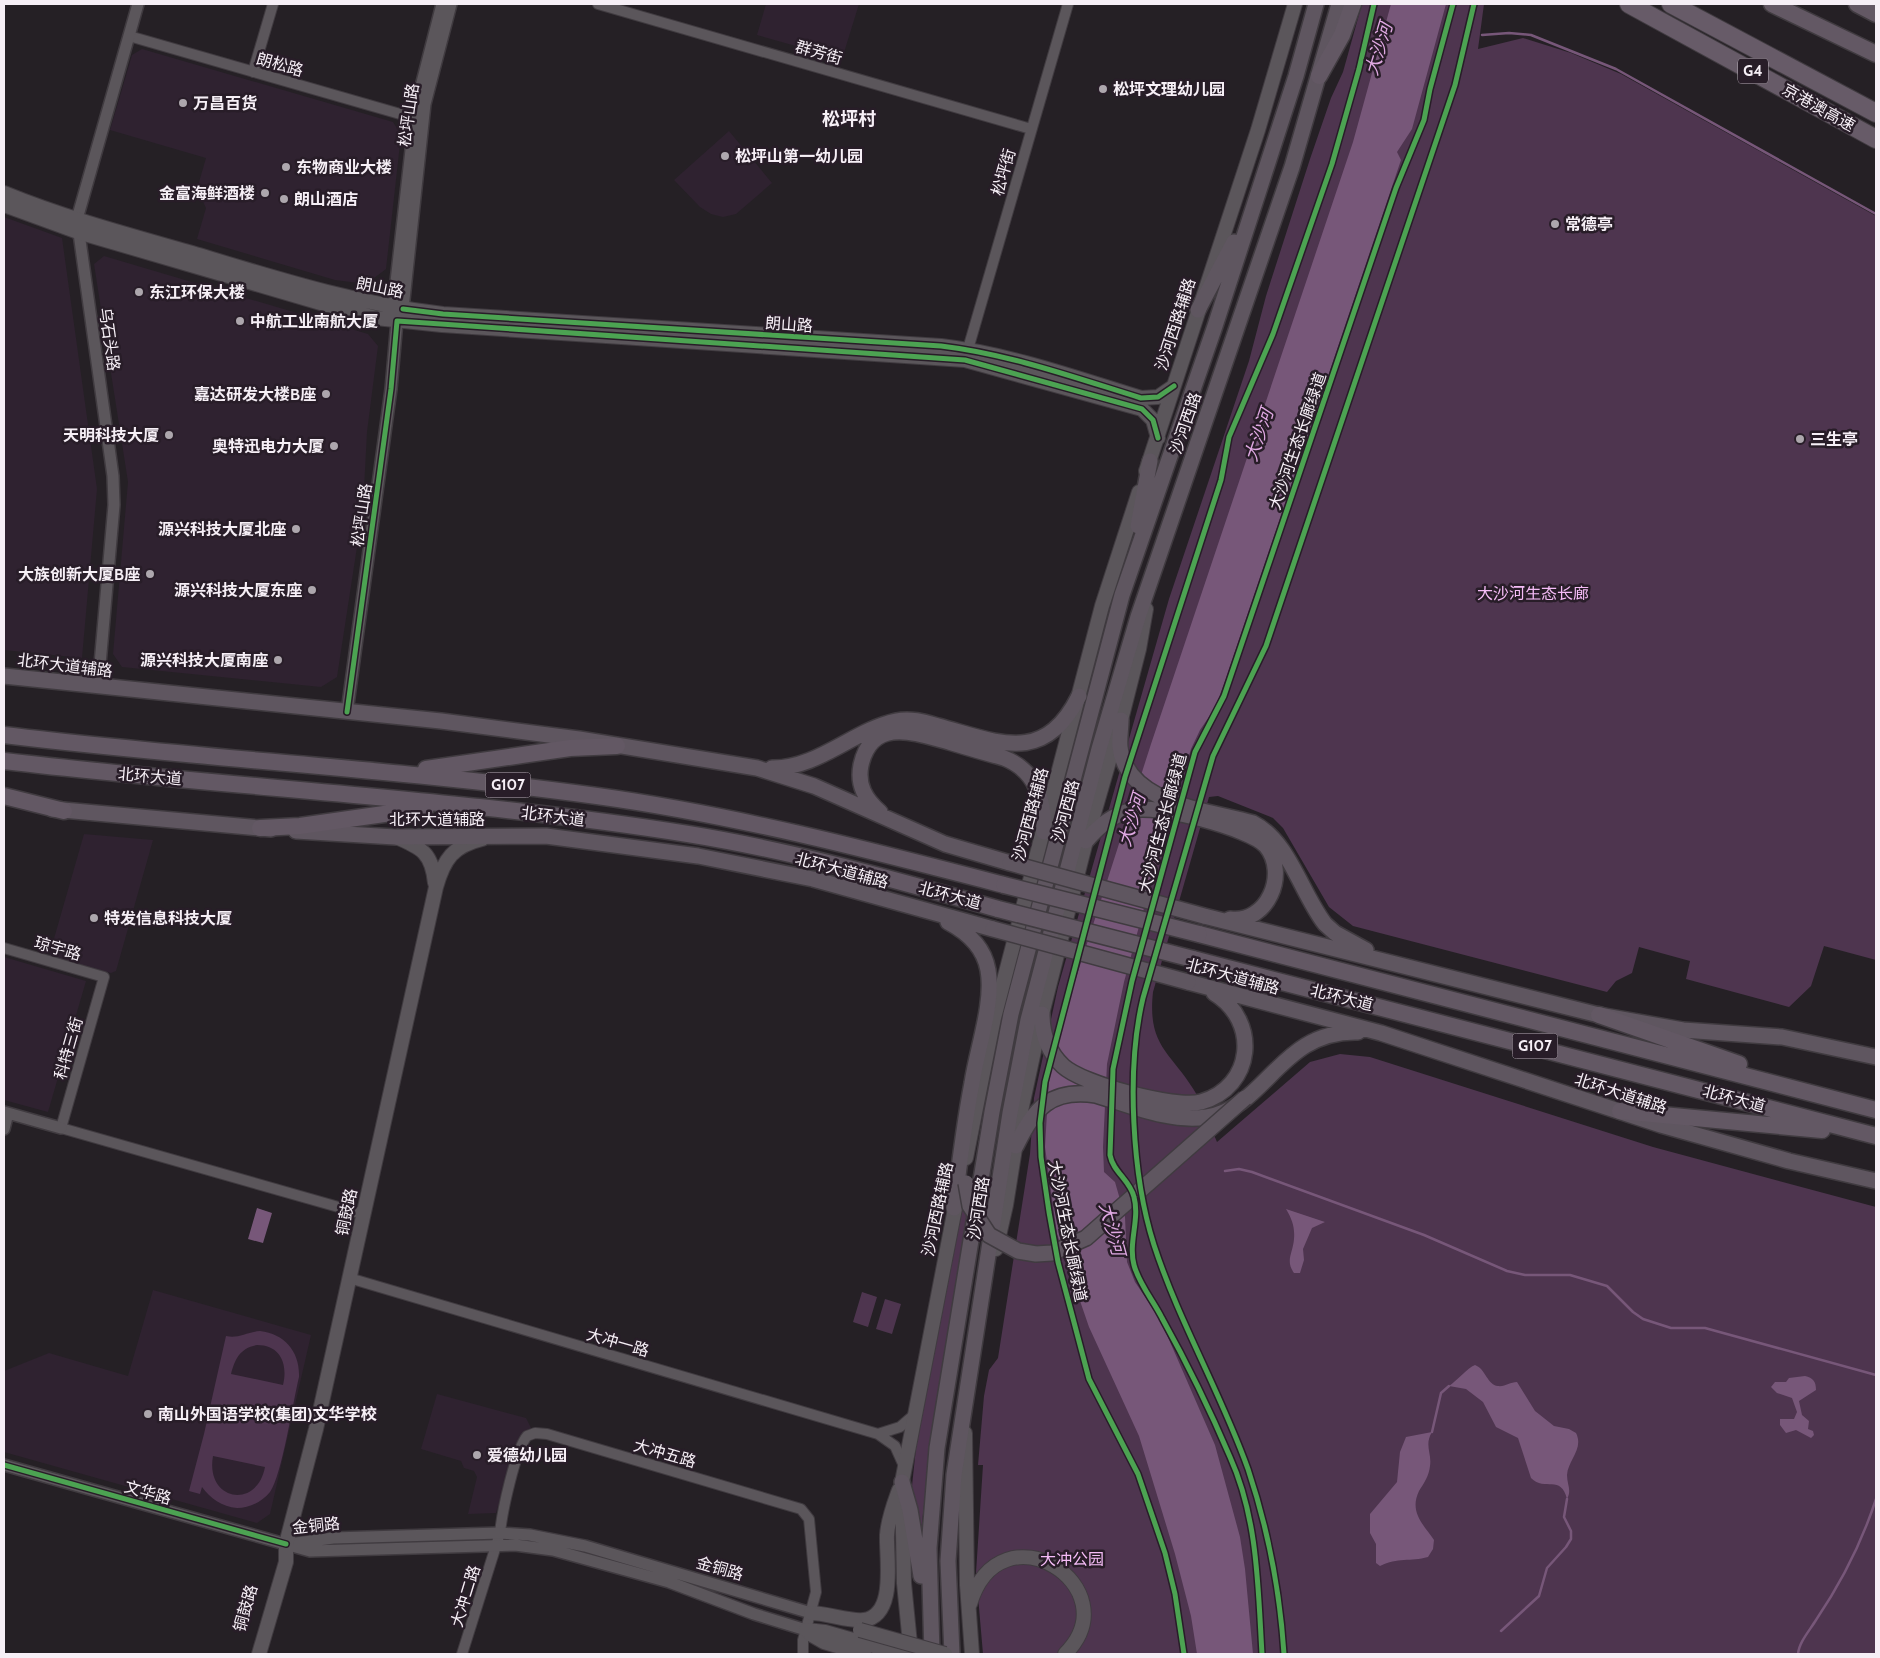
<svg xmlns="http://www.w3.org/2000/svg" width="1880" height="1658" viewBox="0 0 1880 1658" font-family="Cabin,'Noto Sans SC',sans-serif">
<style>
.built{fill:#2f2230}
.green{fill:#4e354f;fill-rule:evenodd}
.water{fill:#775779}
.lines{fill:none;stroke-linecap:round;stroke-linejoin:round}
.stream{stroke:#775779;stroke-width:2.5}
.minor-casing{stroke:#403b40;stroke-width:12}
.tertiary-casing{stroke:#403b40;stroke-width:14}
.secondary-casing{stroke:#403b40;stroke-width:16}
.primary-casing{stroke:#403b40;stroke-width:18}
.trunk-casing{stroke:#403b40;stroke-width:19}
.motorway-casing{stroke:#403b40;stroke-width:20}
.minor{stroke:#5b565b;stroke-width:10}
.tertiary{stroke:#5b565b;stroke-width:11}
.secondary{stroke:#5b565b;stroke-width:14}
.primary{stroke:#5f5660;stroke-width:15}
.trunk{stroke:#635864;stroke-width:16}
.motorway{stroke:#675b68;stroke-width:18}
.secondary-bridge-casing{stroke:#403b40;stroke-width:16;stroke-linecap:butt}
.primary-bridge-casing{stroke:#403b40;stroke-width:18;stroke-linecap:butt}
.trunk-bridge-casing{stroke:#403b40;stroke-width:19;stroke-linecap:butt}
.secondary-bridge{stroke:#5b565b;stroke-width:14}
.primary-bridge{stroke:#5f5660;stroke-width:15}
.trunk-bridge{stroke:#635864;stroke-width:16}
.cycleway-casing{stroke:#281d28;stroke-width:8}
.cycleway{stroke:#4ca352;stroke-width:5}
.poi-dot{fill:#ada7ad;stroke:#281d28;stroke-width:2}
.labels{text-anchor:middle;stroke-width:5;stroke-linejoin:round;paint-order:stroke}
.shield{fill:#281d28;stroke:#b8b0b8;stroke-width:1}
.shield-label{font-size:15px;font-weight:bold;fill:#f6eff6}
.street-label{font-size:16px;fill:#f6eff6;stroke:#281d28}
.poi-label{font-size:16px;font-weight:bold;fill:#f6eff6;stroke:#281d28;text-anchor:start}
.park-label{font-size:16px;fill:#f5bcf7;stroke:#281d28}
.water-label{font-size:18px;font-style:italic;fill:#dfa8e2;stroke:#281d28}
.neighbourhood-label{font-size:18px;font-weight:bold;fill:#f6eff6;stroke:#281d28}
</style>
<rect width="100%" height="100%" fill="#252025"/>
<path class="built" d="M 766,4 L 859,4 L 842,59 L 757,35 Z
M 142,49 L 393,122 L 401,135 L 386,269 L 366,284 L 335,280 L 197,239 L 206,208 L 197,189 L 206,158 L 110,130 L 132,55 Z
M 729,131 L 772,183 L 736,214 L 723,217 L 711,214 L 700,207 L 674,180 Z
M 4,217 L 62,238 L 97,489 L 82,658 L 4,650 Z
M 104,256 L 368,334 L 378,346 L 367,432 L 363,508 L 337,677 L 321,687 L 122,667 L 113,654 L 128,482 L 94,264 Z
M 84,834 L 153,840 L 116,971 L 111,973 L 49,956 Z
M 4,957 L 86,981 L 48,1112 L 4,1100 Z
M 153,1290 L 311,1335 L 270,1514 L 257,1523 L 4,1452 L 4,1371 L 49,1353 L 128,1376 Z
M 437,1394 L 526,1418 L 531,1428 L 519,1438 L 496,1513 L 468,1514 L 477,1477 L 474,1471 L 464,1468 L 461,1461 L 421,1449 Z"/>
<path class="green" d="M 1362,4 L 1484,4 L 1478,49 L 1523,38 L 1571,53 L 1621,74 L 1876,216 L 1876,960 L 1824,946 L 1811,986 L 1789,1007 L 1686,979 L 1690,961 L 1639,947 L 1632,973 L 1616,981 L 1607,992 L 1353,926 L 1329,907 L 1283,828 L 1273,818 L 1218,796 L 1209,797 L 1153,992 C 1147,1048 1172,1052 1197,1095 C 1205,1109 1210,1126 1217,1142 L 1310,1062 L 1340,1054 L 1370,1057 L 1653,1147 L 1876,1207 L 1876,1654 L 983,1654 L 976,1573 L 983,1465 L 978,1465 L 984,1396 L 989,1370 L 998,1358 L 1030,1154 L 1034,1098 L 1058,987 L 1169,599 L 1249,361 L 1266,296 L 1310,159 L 1331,98 L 1343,72 Z
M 963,1201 L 967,1215 L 934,1415 L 921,1532 L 912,1486 L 917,1438 Z
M 862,1292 L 877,1297 L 868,1327 L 853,1322 Z
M 885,1299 L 901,1304 L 892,1334 L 876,1329 Z
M 260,1331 C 285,1334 300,1352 299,1377 C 293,1401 282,1475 270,1492 C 262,1502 249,1508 237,1508 C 222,1507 210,1498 202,1487 L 200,1494 L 189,1491 L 204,1434 L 226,1336 C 238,1339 247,1332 260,1331 ZM 257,1345 C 281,1345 288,1365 283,1385 L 231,1374 C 235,1359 240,1348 257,1345 ZM 213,1456 L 265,1467 C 257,1510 205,1501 213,1456 Z"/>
<path class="water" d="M 1391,4 L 1446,4 L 1412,129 L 1397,152 L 1401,160 L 1224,684 L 1215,708 L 1200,730 L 1191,749 L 1158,856 L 1124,982 L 1107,1064 L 1103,1147 L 1104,1172 L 1115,1182 L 1125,1217 L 1127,1262 L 1135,1282 L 1160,1319 L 1215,1445 L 1240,1537 L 1245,1569 L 1253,1654 L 1197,1654 L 1191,1616 L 1175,1554 L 1139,1436 L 1089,1327 L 1057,1234 L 1045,1147 L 1049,1078 L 1067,1006 L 1151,744 L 1353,142 Z
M 257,1208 L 272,1213 L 263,1243 L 248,1239 Z
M 1286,1209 L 1325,1222 L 1312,1228 L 1303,1249 L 1304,1260 L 1300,1273 L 1294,1273 C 1285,1261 1293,1253 1294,1239 C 1295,1227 1292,1219 1286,1209 Z
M 1475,1365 C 1486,1369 1487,1385 1498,1386 C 1505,1387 1510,1382 1517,1382 L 1535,1411 L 1554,1426 L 1569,1429 L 1576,1433 C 1584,1449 1568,1460 1567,1475 C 1567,1485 1572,1490 1567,1499 C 1561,1474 1545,1492 1531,1478 L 1518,1438 L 1496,1427 L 1483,1402 L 1466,1389 L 1449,1386 C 1458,1380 1467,1368 1475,1365 Z
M 1805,1376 C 1813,1378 1816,1381 1816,1390 L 1799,1401 L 1802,1415 L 1809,1421 L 1808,1429 L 1813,1431 L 1814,1435 L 1811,1438 L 1796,1430 L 1786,1433 L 1780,1425 L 1780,1419 L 1794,1419 L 1797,1412 L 1792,1398 L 1777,1393 L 1771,1387 L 1775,1382 L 1786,1382 L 1789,1378 Z
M 1432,1432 C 1424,1445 1432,1453 1430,1466 C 1429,1476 1424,1483 1419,1491 C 1409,1512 1423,1524 1434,1540 L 1433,1549 L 1428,1557 C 1410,1562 1398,1557 1380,1566 L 1376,1563 L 1376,1544 L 1370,1533 L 1370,1514 L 1397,1482 L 1400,1452 L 1406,1437 Z"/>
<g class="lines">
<path class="stream" d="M 1482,35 L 1509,33 L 1531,35 L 1616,69 L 1876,214
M 1225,1171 L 1239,1169 L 1252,1172 L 1424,1235 L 1507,1271 L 1525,1275 L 1570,1275 L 1607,1286 L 1633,1312 L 1643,1319 L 1671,1328 L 1705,1328 L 1876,1375
M 1432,1432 L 1441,1393 L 1449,1386
M 1501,1631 L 1539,1596 L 1547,1568 L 1566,1547 L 1571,1539 L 1571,1531 L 1564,1517 L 1567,1499
M 1798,1654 C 1799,1642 1810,1630 1816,1620 C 1841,1583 1862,1542 1876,1499"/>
<defs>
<path id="minor" d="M 598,4 L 1031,129
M 129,36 L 421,120
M 253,72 L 273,4
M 968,349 L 1068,4
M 4,948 L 104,977 L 61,1128 L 363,1214
M 349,1278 L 878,1434 L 895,1446 L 904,1466
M 878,1434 L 900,1427 L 915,1414
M 462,1654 L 500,1533 C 502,1512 515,1451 527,1436 L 535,1433 L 547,1434 L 801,1509 L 809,1519 L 816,1592 L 803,1640 L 803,1654"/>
<path id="tertiary" d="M 400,314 L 403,309 L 425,104 L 451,4
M 98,687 L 114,505 L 113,476 L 77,219 L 138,4
M 347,712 L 391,389 L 397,321 L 393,308 L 416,106 L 442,4
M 4,1112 L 61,1128
M 4,1129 L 8,1113
M 4,1465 L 310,1551 L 515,1545 L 553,1550 L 669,1582 L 754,1614 L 806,1630
M 289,1544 L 333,1538 L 500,1533 L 530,1535 L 585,1546 L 811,1613"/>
<path id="secondary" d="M 4,193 C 65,218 129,235 192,253 C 275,278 356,304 443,314 L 941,346 C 1009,354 1076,378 1141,398 L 1158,397 L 1174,386
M 4,205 L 78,232 L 331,306 L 376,318 L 442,325 L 965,360 L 1142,409 L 1153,420 L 1158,438
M 1146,471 L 1258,130 L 1295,4
M 396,837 C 422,848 432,853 435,883
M 966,1158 L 994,1018 L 1102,606 L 1139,492
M 996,1249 L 1006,1205 L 1021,1111 L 1042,1014 L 1086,841 L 1121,720 L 1139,649 L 1146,609
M 965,1433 L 967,1585 L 972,1654
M 970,1604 C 1000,1503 1132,1587 1065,1654
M 811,1613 C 826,1613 851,1622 864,1620 C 897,1615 886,1558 887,1535 C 888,1519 894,1504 899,1490
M 806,1630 L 825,1632 L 902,1654
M 810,1634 L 824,1642 L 864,1654
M 259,1654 L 286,1562 L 286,1544 L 316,1429 L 436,887 C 444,859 453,846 482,839
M 911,1654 L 904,1583 L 902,1482 L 957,1198"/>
<path id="primary" d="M 1198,310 L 1234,242
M 1138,526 L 1150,461
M 4,676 L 441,721 L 579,739 L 757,768 L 814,786 L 945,844 L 1010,863
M 1121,720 C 1121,729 1119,738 1120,747 C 1127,805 1209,810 1253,823 C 1289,841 1301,893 1325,924 L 1335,933 L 1366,950
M 772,768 C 817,769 854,730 896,721 C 911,718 924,722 938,726 C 998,742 1044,766 1079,696
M 52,809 L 271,829
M 880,812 C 865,799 857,785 861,765 C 872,716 916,733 949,742 C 968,748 986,753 1004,758 C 1037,771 1044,800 1044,832
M 296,831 L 395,837 L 546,836 L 698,856 L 813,879 L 993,929
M 1086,841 C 1099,826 1113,814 1133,810 C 1156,804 1250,828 1266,846 C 1289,874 1267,924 1230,919
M 1204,916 L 1599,1015 L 1683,1030 L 1782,1037 L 1876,1057
M 948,922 C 967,932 984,947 988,970 C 994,1003 977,1049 972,1083 C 964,1124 959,1166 954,1208
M 1188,982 L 1381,1033 L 1661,1125 L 1789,1161 L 1876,1181
M 1042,1014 C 1042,1034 1048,1052 1063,1066 C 1082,1084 1175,1109 1201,1102 C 1254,1087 1260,1021 1214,993
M 1016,1146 C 1034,1109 1050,1088 1096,1095 C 1130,1105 1171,1123 1207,1117 C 1267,1107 1280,1030 1358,1032
M 902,1482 L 910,1510 L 921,1576
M 932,1654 L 929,1548 L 937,1448 L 992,1112 L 1011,1014 L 1122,595 L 1215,326 L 1296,76 L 1316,4
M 952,1654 L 948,1561 L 954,1475 L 1010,1113 L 1028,1020 L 1099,749 L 1138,617 L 1292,167 L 1339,4"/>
<path id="trunk" d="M 1772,4 L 1876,54
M 1857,4 L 1876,14
M 1319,76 L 1342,35 L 1353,4
M 4,735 C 201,759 400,769 597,796 C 735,815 869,850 1004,885
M 4,761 C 232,788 461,798 688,834 C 794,851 896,880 998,909
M 426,769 L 570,748 L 617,746
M 4,796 L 64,811
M 260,828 L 300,826 L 426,808
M 1199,934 L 1876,1110
M 1193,959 L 1876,1136
M 1599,1015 L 1739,1064
M 1620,1111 L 1822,1130"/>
<path id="motorway" d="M 1629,4 L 1876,139
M 1671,4 L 1876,113"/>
</defs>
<use href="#minor" class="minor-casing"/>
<use href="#tertiary" class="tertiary-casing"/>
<use href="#secondary" class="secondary-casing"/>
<use href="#primary" class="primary-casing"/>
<use href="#trunk" class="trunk-casing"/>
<use href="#motorway" class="motorway-casing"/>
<use href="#minor" class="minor"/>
<use href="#tertiary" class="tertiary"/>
<use href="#secondary" class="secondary"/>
<use href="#primary" class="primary"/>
<use href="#trunk" class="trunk"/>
<use href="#motorway" class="motorway"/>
<defs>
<path id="secondary-bridge" d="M 860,1630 L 945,1654"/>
<path id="primary-bridge" d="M 1010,863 L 1204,916
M 993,929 L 1188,982
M 966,1183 L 970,1206 L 989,1235 L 1018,1251 L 1036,1254 L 1052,1253 L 1086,1238 L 1245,1098"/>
<path id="trunk-bridge" d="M 1004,885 L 1199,934
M 998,909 L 1193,959"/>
</defs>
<use href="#secondary-bridge" class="secondary-bridge-casing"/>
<use href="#primary-bridge" class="primary-bridge-casing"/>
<use href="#trunk-bridge" class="trunk-bridge-casing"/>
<use href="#secondary-bridge" class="secondary-bridge"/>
<use href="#primary-bridge" class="primary-bridge"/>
<use href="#trunk-bridge" class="trunk-bridge"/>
<defs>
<path id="cycleway" d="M 403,309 L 443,314 L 941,346 C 1009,354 1076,378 1141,398 L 1158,397 L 1174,386
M 347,712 L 391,389 L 397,321 L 965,360 L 1142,409 L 1153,420 L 1158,438
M 4,1465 L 286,1544
M 1184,1654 L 1175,1594 L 1165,1553 L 1138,1474 L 1089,1379 L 1075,1326 L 1058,1262 L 1049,1212 L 1041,1157 L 1040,1123 L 1045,1082 L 1125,777 L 1221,480 L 1229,437 L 1273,334 L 1332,164 L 1359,69 L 1374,4
M 1262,1654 C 1258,1588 1258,1519 1230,1457 C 1210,1410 1187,1363 1162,1318 C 1153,1300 1139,1284 1134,1265 C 1128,1243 1140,1219 1134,1197 C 1130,1180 1113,1172 1110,1155 L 1113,1069 L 1132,981 L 1195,752 L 1224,696 L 1396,188 L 1424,120 L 1430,89 L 1453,4
M 1284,1654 C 1280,1592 1268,1529 1248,1469 C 1221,1393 1179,1322 1154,1245 C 1132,1176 1126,1069 1143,998 L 1213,756 L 1266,646 L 1455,85 L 1474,4"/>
</defs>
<use href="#cycleway" class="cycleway-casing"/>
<use href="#cycleway" class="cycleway"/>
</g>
<g class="poi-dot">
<circle cx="1103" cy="89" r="5"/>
<circle cx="183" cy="103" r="5"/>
<circle cx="725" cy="156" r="5"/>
<circle cx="286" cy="167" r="5"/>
<circle cx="265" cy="193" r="5"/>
<circle cx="284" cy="199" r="5"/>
<circle cx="1555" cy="224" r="5"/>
<circle cx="139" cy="292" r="5"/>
<circle cx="240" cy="321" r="5"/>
<circle cx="326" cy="394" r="5"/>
<circle cx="169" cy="435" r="5"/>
<circle cx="1800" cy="439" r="5"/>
<circle cx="334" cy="446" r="5"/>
<circle cx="296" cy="529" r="5"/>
<circle cx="150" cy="574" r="5"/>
<circle cx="312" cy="590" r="5"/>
<circle cx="278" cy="660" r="5"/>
<circle cx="94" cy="918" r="5"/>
<circle cx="148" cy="1414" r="5"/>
<circle cx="477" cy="1455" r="5"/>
</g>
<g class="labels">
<g class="shield">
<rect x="1738" y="58.5" width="30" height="25" rx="4"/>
<rect x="485.5" y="772.5" width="45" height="25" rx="4"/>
<rect x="1512.5" y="1033.5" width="45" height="25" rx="4"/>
</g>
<g class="shield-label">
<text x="1753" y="76">G4</text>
<text x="508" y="790">G107</text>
<text x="1535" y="1051">G107</text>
</g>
<g class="street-label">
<text transform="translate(819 52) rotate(16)" y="6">群芳街</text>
<text transform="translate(280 64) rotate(16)" y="6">朗松路</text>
<text transform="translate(1819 107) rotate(29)" y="6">京港澳高速</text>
<text transform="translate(408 115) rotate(-82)" y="6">松坪山路</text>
<text transform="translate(1003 172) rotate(-74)" y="6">松坪街</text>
<text transform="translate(380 287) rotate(11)" y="6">朗山路</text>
<text transform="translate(789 324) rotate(4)" y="6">朗山路</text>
<text transform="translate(1175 324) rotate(-72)" y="6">沙河西路辅路</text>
<text transform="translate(110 339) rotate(82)" y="6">乌石头路</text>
<text transform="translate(1185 423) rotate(-71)" y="6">沙河西路</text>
<text transform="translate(1297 441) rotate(-71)" y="6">大沙河生态长廊绿道</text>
<text transform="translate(361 515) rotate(-82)" y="6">松坪山路</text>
<text transform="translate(65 665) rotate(7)" y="6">北环大道辅路</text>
<text transform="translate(150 776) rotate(5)" y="6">北环大道</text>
<text transform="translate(1065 811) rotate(-75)" y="6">沙河西路</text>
<text transform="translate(1030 814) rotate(-75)" y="6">沙河西路辅路</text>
<text transform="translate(553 816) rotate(7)" y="6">北环大道</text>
<text x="437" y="825">北环大道辅路</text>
<text transform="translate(1162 823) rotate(-75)" y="6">大沙河生态长廊绿道</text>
<text transform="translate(842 870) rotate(15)" y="6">北环大道辅路</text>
<text transform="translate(950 895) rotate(15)" y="6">北环大道</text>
<text transform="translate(58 948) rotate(16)" y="6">琼宇路</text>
<text transform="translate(1233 976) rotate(15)" y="6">北环大道辅路</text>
<text transform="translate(1342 997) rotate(14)" y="6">北环大道</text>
<text transform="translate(68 1048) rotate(-74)" y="6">科特三街</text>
<text transform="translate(1621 1093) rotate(18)" y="6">北环大道辅路</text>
<text transform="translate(1734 1098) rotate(15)" y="6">北环大道</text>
<text transform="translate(978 1208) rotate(-81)" y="6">沙河西路</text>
<text transform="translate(937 1209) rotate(-78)" y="6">沙河西路辅路</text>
<text transform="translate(346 1212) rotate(-78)" y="6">铜鼓路</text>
<text transform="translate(1068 1231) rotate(79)" y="6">大沙河生态长廊绿道</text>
<text transform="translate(618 1342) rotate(16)" y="6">大冲一路</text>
<text transform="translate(665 1453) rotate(16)" y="6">大冲五路</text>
<text transform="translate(148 1492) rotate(16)" y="6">文华路</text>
<text transform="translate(316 1525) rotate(-6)" y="6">金铜路</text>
<text transform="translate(720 1568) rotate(16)" y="6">金铜路</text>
<text transform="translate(465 1596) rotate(-73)" y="6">大冲二路</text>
<text transform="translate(245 1608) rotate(-74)" y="6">铜鼓路</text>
</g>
<g class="poi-label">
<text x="1113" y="95">松坪文理幼儿园</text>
<text x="193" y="109">万昌百货</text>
<text x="735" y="162">松坪山第一幼儿园</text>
<text x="296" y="173">东物商业大楼</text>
<text x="255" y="199" text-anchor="end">金富海鲜酒楼</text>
<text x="294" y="205">朗山酒店</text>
<text x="1565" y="230">常德亭</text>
<text x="149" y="298">东江环保大楼</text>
<text x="250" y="327">中航工业南航大厦</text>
<text x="316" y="400" text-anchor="end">嘉达研发大楼B座</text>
<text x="159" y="441" text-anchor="end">天明科技大厦</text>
<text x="1810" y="445">三生亭</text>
<text x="324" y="452" text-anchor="end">奥特迅电力大厦</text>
<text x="286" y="535" text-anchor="end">源兴科技大厦北座</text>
<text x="140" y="580" text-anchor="end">大族创新大厦B座</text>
<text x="302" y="596" text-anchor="end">源兴科技大厦东座</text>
<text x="268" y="666" text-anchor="end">源兴科技大厦南座</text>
<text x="104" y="924">特发信息科技大厦</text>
<text x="158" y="1420">南山外国语学校(集团)文华学校</text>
<text x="487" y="1461">爱德幼儿园</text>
</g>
<g class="park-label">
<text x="1533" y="599">大沙河生态长廊</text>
<text x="1072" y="1565">大冲公园</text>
</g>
<g class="water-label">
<text transform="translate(1379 49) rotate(-73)" y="6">大沙河</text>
<text transform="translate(1259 435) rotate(-71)" y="6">大沙河</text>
<text transform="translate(1132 820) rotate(-73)" y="6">大沙河</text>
<text transform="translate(1112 1229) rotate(75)" y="6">大沙河</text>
</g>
<g class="neighbourhood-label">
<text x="849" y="125">松坪村</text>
</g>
</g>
<rect width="1880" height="1658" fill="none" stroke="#f6eff6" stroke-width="10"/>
</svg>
